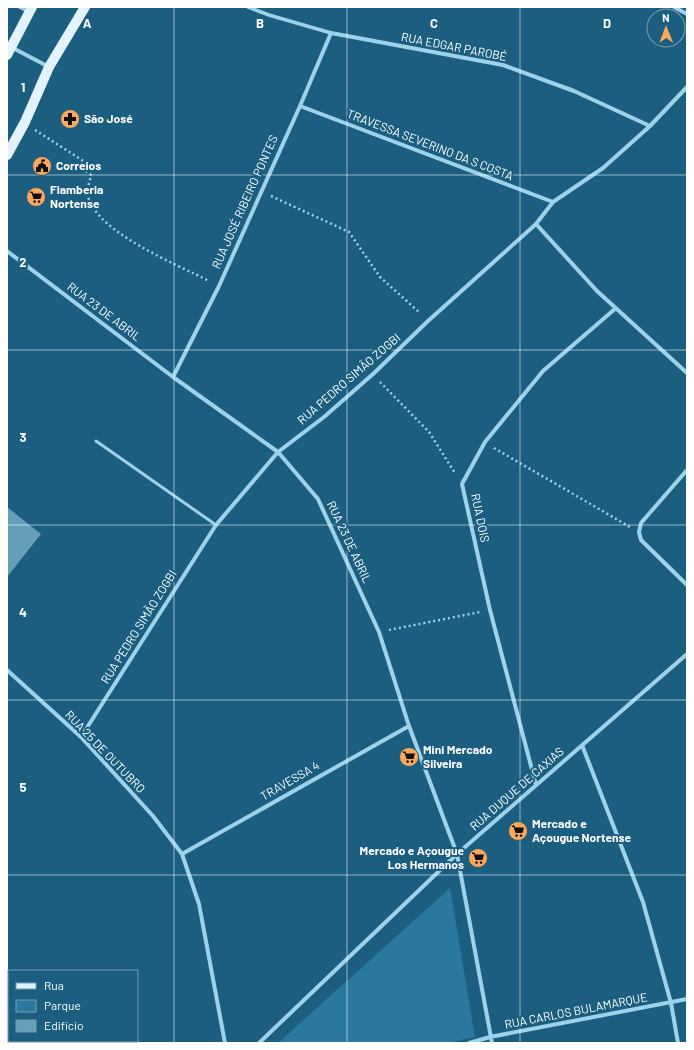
<svg xmlns="http://www.w3.org/2000/svg" width="694" height="1050" viewBox="0 0 694 1050" font-family="Barlow,sans-serif">
<style>
.green{fill:#2a789d}
.building{fill:#669eb9}
.lines{fill:none;stroke-linecap:round;stroke-linejoin:round}
.path{stroke:#9ed2ea;stroke-width:2.5;stroke-dasharray:2 3;stroke-linecap:butt}
.service{stroke:#9ed2ea;stroke-width:3}
.pedestrian{stroke:#9ed2ea;stroke-width:3.5}
.minor{stroke:#9ed2ea;stroke-width:4}
.primary{stroke:#e2f3fe;stroke-width:10}
.grid{fill:none;stroke:#fff;stroke-width:1;stroke-opacity:0.55}
.labels{text-anchor:middle;stroke-width:4;stroke-linejoin:round;paint-order:stroke}
.street-label{font-size:12px;fill:#fff;stroke:#1b5e80}
.poi-label{font-size:12px;font-weight:bold;fill:#fff;stroke:#1b5e80;text-anchor:start}
.grid-label{font-size:13px;text-anchor:middle;font-weight:bold;fill:#fff;stroke:#1b5e80;stroke-width:4;stroke-linejoin:round;paint-order:stroke}
</style>
<rect width="100%" height="100%" fill="#1b5e80"/>
<path class="green" d="M 450,888 L 475,1037 L 447,1043 L 278,1043 Z"/>
<path class="building" d="M 7,507 L 41,534 L 7,577 Z"/>
<g class="lines">
<path class="path" d="M 35,130 L 85,162 L 83,169 L 91,175 C 90,181 86,191 88,196 C 96,232 178,265 209,281
M 271,196 L 349,232 L 380,277 L 420,313
M 380,382 L 429,432 L 455,473
M 494,448 L 630,527
M 389,630 L 480,612"/>
<path class="service" d="M 19,7 L 27,11
M 96,441 L 216,525"/>
<path class="pedestrian" d="M 248,7 L 269,15 L 331,33"/>
<path class="minor" d="M 674,7 L 687,14
M 11,47 L 49,67
M 300,106 L 553,202
M 536,224 L 597,291 L 687,373
M 7,251 L 173,377 L 278,452 L 318,499 L 379,632 L 409,726 L 457,854 L 492,1043
M 173,377 L 219,286 L 300,106 L 331,33 L 503,65 L 574,91 L 650,126
M 687,470 L 641,523 L 639,532 L 641,540 L 687,585
M 7,670 L 81,737 L 153,816 L 182,854 L 199,904 L 225,1043
M 81,737 L 216,525 L 278,452 L 324,417 L 373,374 L 428,321 L 536,224 L 553,202 L 603,168 L 650,126 L 687,87
M 582,745 L 643,902 L 671,1003 L 678,1043
M 536,785 L 490,610 L 462,484 L 485,442 L 543,371 L 616,308
M 182,854 L 409,726
M 7,1021 L 9,1020
M 259,1043 L 457,854 L 687,654
M 469,1043 L 490,1037 L 687,999"/>
<path class="primary" d="M 7,55 L 32,7
M 7,155 L 25,122 L 49,67 L 85,7"/>
</g>
<path class="grid" d="M 174,7 L 174,1043M 347,7 L 347,1043M 520,7 L 520,1043M 7,175 L 687,175M 7,350 L 687,350M 7,525 L 687,525M 7,700 L 687,700M 7,875 L 687,875"/>
<defs>
<symbol id="pharmacy-disc" viewBox="-11 -11 22 22"><circle r="9.5" fill="#fba85b" stroke="#1b5e80"/><path d="M-2-6h4v4h4v4h-4v4h-4v-4h-4v-4h4Z" fill="#111"/></symbol>
<symbol id="civic-disc" viewBox="-11 -11 22 22"><circle r="9.5" fill="#fba85b" stroke="#1b5e80"/><path d="M-.6-6.5H3V-4.5H.6V-3L4-1V1h2V6H-6V1h2V-1L-.6-3ZM-1.2 2.5V6h2.4V2.5Z" fill="#111"/></symbol>
<symbol id="supermarket-disc" viewBox="-11 -11 22 22"><circle r="9.5" fill="#fba85b" stroke="#1b5e80"/><path d="M-6-5.5h2.5l.6 2H6L4.5 2H-2.5L-4.4-4H-6ZM-1.5 3.2a1.3 1.3 0 1 0 .1 0ZM3 3.2a1.3 1.3 0 1 0 .1 0Z" fill="#111"/></symbol>
</defs>
<g fill-rule="evenodd">
<use href="#pharmacy-disc" x="59" y="108" width="22" height="22"/>
<use href="#civic-disc" x="31" y="155" width="22" height="22"/>
<use href="#supermarket-disc" x="25" y="186" width="22" height="22"/>
<use href="#supermarket-disc" x="398" y="746" width="22" height="22"/>
<use href="#supermarket-disc" x="507" y="820" width="22" height="22"/>
<use href="#supermarket-disc" x="467" y="847" width="22" height="22"/>
</g>
<g class="labels">
<g class="street-label">
<text transform="translate(454 47) rotate(11)" y="4">RUA EDGAR PAROBÉ</text>
<text transform="translate(430 145) rotate(21)" y="4">TRAVESSA SEVERINO DA S COSTA</text>
<text transform="translate(245 202) rotate(-66)" y="4">RUA JOSÉ RIBEIRO PONTES</text>
<text transform="translate(104 312) rotate(37)" y="4">RUA 23 DE ABRIL</text>
<text transform="translate(349 379) rotate(-41)" y="4">RUA PEDRO SIMÃO ZOGBI</text>
<text transform="translate(480 518) rotate(78)" y="4">RUA DOIS</text>
<text transform="translate(349 542) rotate(65)" y="4">RUA 23 DE ABRIL</text>
<text transform="translate(139 627) rotate(-58)" y="4">RUA PEDRO SIMÃO ZOGBI</text>
<text transform="translate(105 752) rotate(46)" y="4">RUA 25 DE OUTUBRO</text>
<text transform="translate(290 781) rotate(-30)" y="4">TRAVESSA 4</text>
<text transform="translate(517 789) rotate(-41)" y="4">RUA DUQUE DE CAXIAS</text>
<text transform="translate(576 1011) rotate(-11)" y="4">RUA CARLOS BULAMARQUE</text>
</g>
<g class="poi-label">
<text x="84" y="123">São José</text>
<text x="56" y="170">Correios</text>
<text x="50" y="194">Fiamberia<tspan x="50" dy="14">Nortense</tspan></text>
<text x="423" y="754">Mini Mercado<tspan x="423" dy="14">Silveira</tspan></text>
<text x="532" y="828">Mercado e<tspan x="532" dy="14">Açougue Nortense</tspan></text>
<text x="464" y="855" text-anchor="end">Mercado e Açougue<tspan x="464" dy="14">Los Hermanos</tspan></text>
</g>
</g>
<g class="grid-label">
<text x="87" y="28">A</text>
<text x="260" y="28">B</text>
<text x="434" y="28">C</text>
<text x="607" y="28">D</text>
<text x="23" y="92">1</text>
<text x="23" y="267">2</text>
<text x="23" y="442">3</text>
<text x="23" y="617">4</text>
<text x="23" y="792">5</text>
</g>
<rect width="694" height="1050" fill="none" stroke="#ffffff" stroke-width="16"/>
<rect x="8" y="970" width="130" height="72" fill="#1b5e80" stroke="#769eb3"/>
<rect x="16" y="983" width="20" height="6" fill="#e2f3fe" stroke="#769eb3"/>
<text x="44" y="990" font-size="12" fill="#ffffff">Rua</text>
<rect x="16" y="1000" width="20" height="12" fill="#2a789d" stroke="#769eb3"/>
<text x="44" y="1010" font-size="12" fill="#ffffff">Parque</text>
<rect x="16" y="1020" width="20" height="12" fill="#669eb9" stroke="#769eb3"/>
<text x="44" y="1030" font-size="12" fill="#ffffff">Edifício</text>
<g transform="translate(666 28) rotate(359)"><circle r="19" fill="#1b5e80" stroke="#769eb3"/>
<path d="M0-3L7 15L0 10L-7 15Z" fill="#fba85b"/>
<text y="-6" font-size="11" font-weight="bold" text-anchor="middle" fill="#ffffff">N</text>
</g>
</svg>
